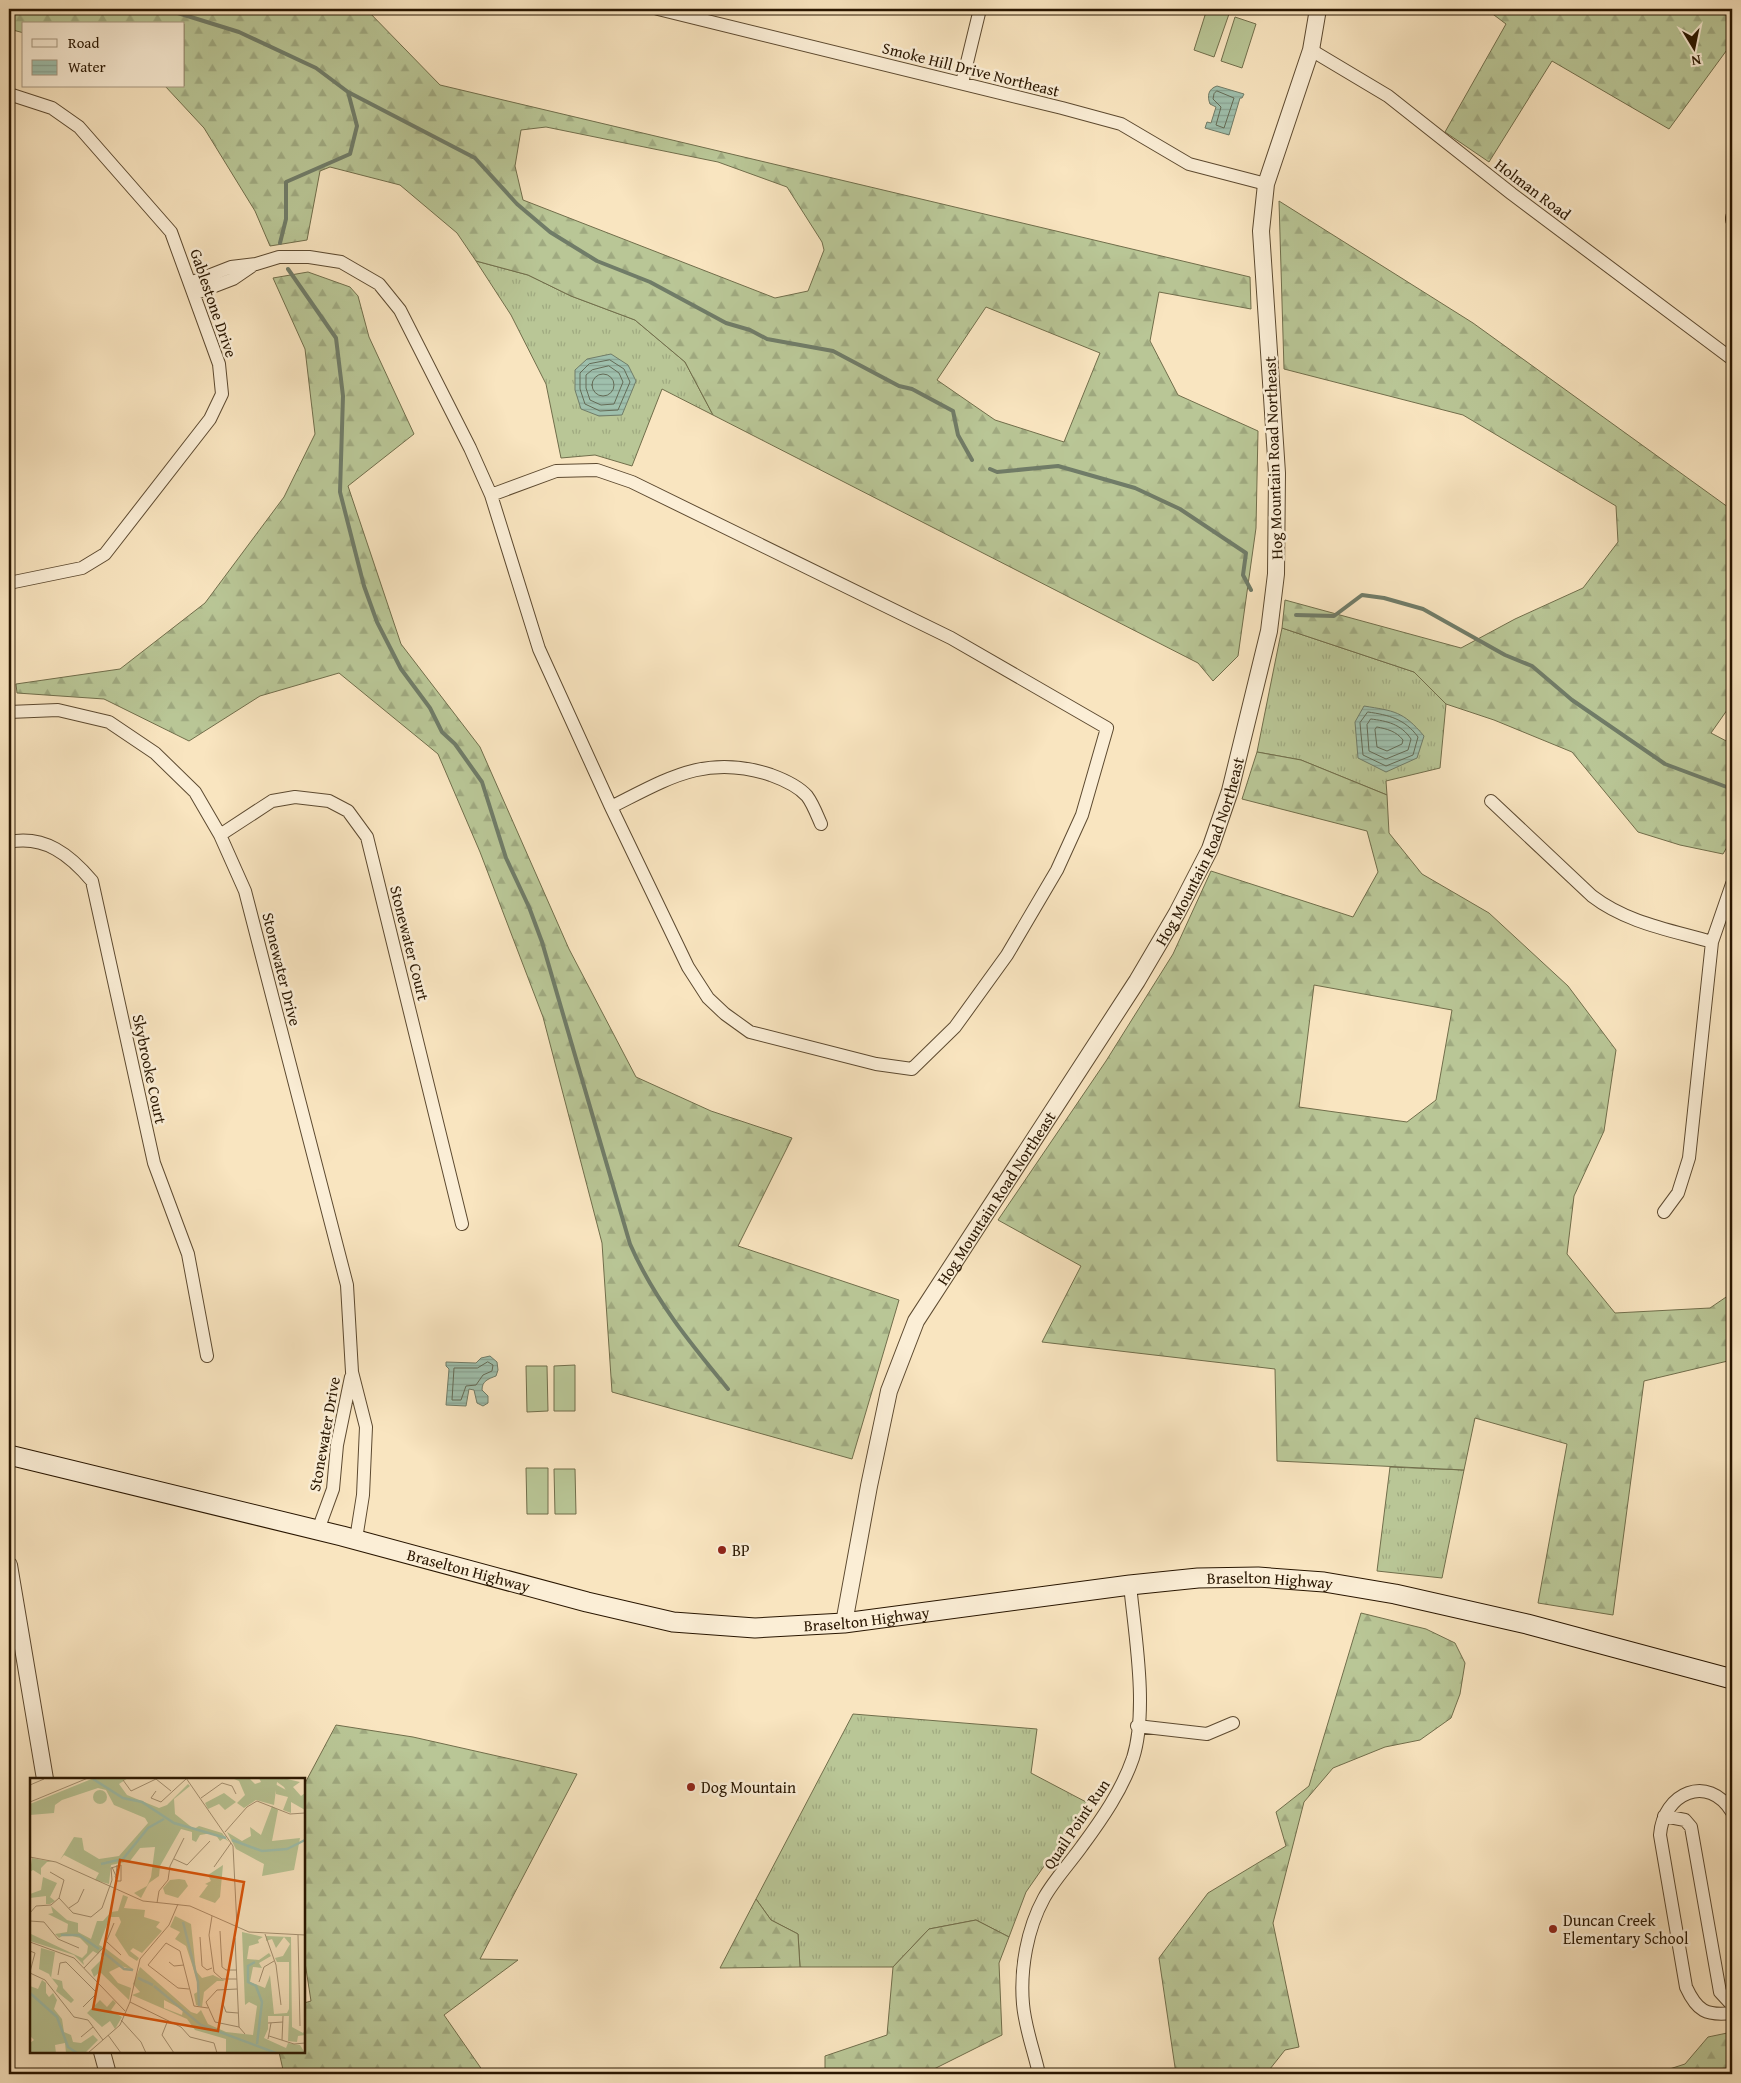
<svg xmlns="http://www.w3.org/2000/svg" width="1741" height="2083" viewBox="0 0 1741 2083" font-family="'Gentium Book Plus',serif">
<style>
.grass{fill:url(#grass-tufts);stroke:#716e4b}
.forest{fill:url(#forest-firs);stroke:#716e4b;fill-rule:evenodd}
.pitch{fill:#b9c696;stroke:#716e4b}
.water{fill:url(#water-rules);stroke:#707c68}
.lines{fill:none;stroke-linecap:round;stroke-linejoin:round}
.shore{stroke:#646b56;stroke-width:1}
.stream{stroke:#707c68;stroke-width:4}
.minor-casing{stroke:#5d4a30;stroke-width:14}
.tertiary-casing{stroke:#5d4a30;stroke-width:18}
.secondary-casing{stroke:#291600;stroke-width:21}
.minor{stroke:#fbeed6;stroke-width:12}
.tertiary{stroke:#fbeed6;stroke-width:16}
.secondary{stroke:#fbeed6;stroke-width:19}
.poi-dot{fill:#8f2418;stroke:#fbeed6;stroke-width:2}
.labels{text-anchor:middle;stroke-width:5;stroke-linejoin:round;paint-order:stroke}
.street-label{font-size:16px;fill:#291600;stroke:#fbeed6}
.poi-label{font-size:16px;fill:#291600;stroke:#fbeed6;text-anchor:start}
.inset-river{fill:none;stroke:#9fc0ad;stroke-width:2.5}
.inset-road{fill:none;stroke:#a69273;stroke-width:1}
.view{fill:#de560b;fill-opacity:0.15;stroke:#de560b;stroke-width:2.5}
.inset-edge{fill:none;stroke:#291600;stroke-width:2.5}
</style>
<defs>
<pattern id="grass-tufts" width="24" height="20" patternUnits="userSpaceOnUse" patternTransform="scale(1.25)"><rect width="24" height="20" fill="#b9c696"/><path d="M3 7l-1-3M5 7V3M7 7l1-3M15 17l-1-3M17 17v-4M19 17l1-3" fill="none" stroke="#9fa980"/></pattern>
<pattern id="forest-firs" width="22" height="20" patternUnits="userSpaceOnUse" patternTransform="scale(1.25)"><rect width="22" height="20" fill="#b9c696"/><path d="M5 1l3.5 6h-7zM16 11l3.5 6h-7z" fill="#9fa980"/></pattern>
<pattern id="water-rules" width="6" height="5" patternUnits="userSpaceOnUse" patternTransform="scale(1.25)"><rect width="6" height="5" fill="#9fc0ad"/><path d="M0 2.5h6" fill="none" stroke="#89a493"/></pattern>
</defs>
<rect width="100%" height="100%" fill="#f9e5c0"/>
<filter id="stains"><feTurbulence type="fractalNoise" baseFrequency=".004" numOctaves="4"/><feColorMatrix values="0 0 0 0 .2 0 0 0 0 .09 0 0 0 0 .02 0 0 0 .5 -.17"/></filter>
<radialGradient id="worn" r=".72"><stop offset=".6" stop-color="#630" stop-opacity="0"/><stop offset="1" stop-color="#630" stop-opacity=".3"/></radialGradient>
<path class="grass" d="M 476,261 L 528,275 L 571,296 L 635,320 L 685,362 L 713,415 L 662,389 L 632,466 L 595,455 L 561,458 L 546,384 L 511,315 Z
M 1282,628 L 1414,672 L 1446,704 L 1440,768 L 1386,781 L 1387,795 L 1301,760 L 1257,752 Z
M 1390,1467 L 1464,1470 L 1442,1578 L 1377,1571 Z
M 853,1714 L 1037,1729 L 1031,1773 L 1088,1803 L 1026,1892 L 1009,1937 L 976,1920 L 929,1929 L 893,1967 L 800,1967 L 798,1934 L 771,1920 L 756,1899 Z"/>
<path class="forest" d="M 9,9 L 366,9 L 440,85 L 1250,277 L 1251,309 L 1159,292 L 1150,341 L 1178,395 L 1258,431 L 1256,528 L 1238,656 L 1213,681 L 1198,663 L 713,415 L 685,362 L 635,320 L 571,296 L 528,275 L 476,261 L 457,233 L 400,185 L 330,167 L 320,171 L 307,240 L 270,246 L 255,211 L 204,128 L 165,86 L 184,86 L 184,24 L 24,24 L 24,33 L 9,29 ZM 546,127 L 718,162 L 787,187 L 822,242 L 824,250 L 808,291 L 775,298 L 523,200 L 515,166 L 521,130 ZM 986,307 L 1100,353 L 1064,442 L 995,420 L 937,380 Z
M 1486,9 L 1732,9 L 1732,43 L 1669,129 L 1552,61 L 1489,162 L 1445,132 L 1506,24 Z
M 1279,201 L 1473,323 L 1732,510 L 1732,703 L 1711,733 L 1732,744 L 1732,838 L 1723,854 L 1680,845 L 1638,832 L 1572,752 L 1494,720 L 1446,704 L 1414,672 L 1282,628 L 1285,600 L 1461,648 L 1515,619 L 1583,588 L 1618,542 L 1616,506 L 1463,415 L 1284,369 Z
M 308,272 L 350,287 L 358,296 L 369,337 L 414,434 L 348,486 L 401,644 L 480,747 L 569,949 L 636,1077 L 711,1111 L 792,1138 L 738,1246 L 899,1300 L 852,1459 L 612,1392 L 602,1243 L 543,1017 L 480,852 L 438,754 L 339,673 L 260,696 L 189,741 L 104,699 L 17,693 L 16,684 L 120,669 L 205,603 L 284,497 L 315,434 L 305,349 L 273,278 Z
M 1257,752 L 1301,760 L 1387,795 L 1389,833 L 1422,874 L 1489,913 L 1568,986 L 1616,1050 L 1604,1131 L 1574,1196 L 1567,1254 L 1615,1313 L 1710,1308 L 1732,1293 L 1732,1360 L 1644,1381 L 1613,1615 L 1538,1603 L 1567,1444 L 1475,1418 L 1464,1470 L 1277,1461 L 1275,1369 L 1042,1342 L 1081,1266 L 998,1220 L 1106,1061 L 1173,954 L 1211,871 L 1353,917 L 1378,872 L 1367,831 L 1242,799 ZM 1314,985 L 1452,1010 L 1436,1100 L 1407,1122 L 1299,1107 Z
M 1361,1613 L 1426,1629 L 1455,1643 L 1465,1663 L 1460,1694 L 1451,1718 L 1420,1740 L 1385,1747 L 1333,1768 L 1304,1802 L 1273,1923 L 1299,2047 L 1285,2050 L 1266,2074 L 1176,2074 L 1159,1958 L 1208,1893 L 1286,1846 L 1276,1812 L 1309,1786 Z
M 336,1725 L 413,1737 L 577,1774 L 480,1959 L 518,1960 L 444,2015 L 485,2074 L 284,2074 L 279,2052 L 304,2052 L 304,2003 L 311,2001 L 304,1956 L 304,1785 Z
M 756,1899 L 771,1920 L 798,1934 L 800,1967 L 720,1968 Z
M 976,1920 L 1009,1937 L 999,1963 L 1002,2035 L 924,2074 L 825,2074 L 825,2056 L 887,2035 L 893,1967 L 929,1929 Z
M 1732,2032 L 1732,2074 L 1654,2074 L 1685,2064 L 1708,2037 Z"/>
<path class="pitch" d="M 1207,9 L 1229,14 L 1214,57 L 1194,50 Z
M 1235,17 L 1256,24 L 1242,68 L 1221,61 Z
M 575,1365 L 575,1411 L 554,1411 L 554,1366 Z
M 526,1366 L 547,1366 L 548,1411 L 527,1412 Z
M 526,1468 L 548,1468 L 548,1514 L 527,1514 Z
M 554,1469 L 575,1469 L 576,1514 L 555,1514 Z"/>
<path class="water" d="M 1217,86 L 1244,94 L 1242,98 L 1240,98 L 1229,135 L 1205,128 L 1207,122 L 1211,123 L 1216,107 L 1210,104 C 1207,96 1208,89 1217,86 Z
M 611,354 L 628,365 L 636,381 L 622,415 L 599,416 L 581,409 L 575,390 L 575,370 L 587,359 Z
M 1364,706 C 1394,711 1403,711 1424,736 L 1417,758 L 1386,772 L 1358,758 L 1355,722 Z
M 490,1356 L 497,1362 L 498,1370 L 496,1376 C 488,1379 482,1381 482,1390 L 488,1396 L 488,1403 L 483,1406 L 477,1403 L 474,1390 L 469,1389 L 466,1406 L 446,1405 L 449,1369 L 446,1366 L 446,1362 L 476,1363 L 481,1358 Z"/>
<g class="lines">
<path class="shore" d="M 1217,91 L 1234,98 L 1224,128 L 1216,125 L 1221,107 L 1213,99 L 1214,94 Z
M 610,360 L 624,369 L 630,382 L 618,410 L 600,411 L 585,404 L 580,389 L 580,373 L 589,364 Z
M 609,366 L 619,373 L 623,382 L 614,404 L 601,405 L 590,400 L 586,388 L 586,375 L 592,370 Z
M592 385a11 11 0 1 1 22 0a11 11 0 1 1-22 0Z
M 1368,712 C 1389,715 1405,719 1418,737 L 1413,755 L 1386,766 L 1363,755 L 1360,723 Z
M 1371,719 C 1387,721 1401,724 1411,739 L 1408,750 L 1386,759 L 1369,751 L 1367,725 Z
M 1377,727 C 1387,729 1396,731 1403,740 L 1402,744 L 1387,751 L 1377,747 L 1375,730 Z
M 488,1362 L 493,1365 L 492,1371 L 483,1375 L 476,1385 L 466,1386 L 461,1400 L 452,1400 L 454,1368 L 477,1368 Z"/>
<path class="stream" d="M 165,9 L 239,32 L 316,68 L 348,92 L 475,158 L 517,204 L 550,232 L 597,261 L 650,282 L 726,323 L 750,330 L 767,339 L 833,351 L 899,386 L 912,389 L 953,411 L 958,435 L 972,460
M 280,243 L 286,219 L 286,182 L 350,154 L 357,126 L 348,92
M 288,269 L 336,338 L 343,396 L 340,492 L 364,586 L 377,622 L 401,669 L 430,708 L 442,732 L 455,744 L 482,782 L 506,858 L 529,907 L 542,942 L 630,1244 C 654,1299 690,1343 728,1389
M 990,469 L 997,472 L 1058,466 L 1135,488 L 1180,509 L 1246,553 L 1243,575 L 1251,590
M 1296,615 L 1334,616 L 1362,595 L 1384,598 L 1423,609 L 1505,655 L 1532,666 L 1572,700 L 1665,764 L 1732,789"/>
<defs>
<path id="minor" d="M 658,9 L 1062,108 L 1121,124 L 1189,164 L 1266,184
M 1311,50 L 1388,96 L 1512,194 L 1732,359
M 962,83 L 980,9
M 9,94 L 52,108 L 79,127 L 171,232 L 219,364 L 222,394 L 210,419 L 105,554 L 82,568 L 9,583
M 1732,217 L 1732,220
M 190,283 L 231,267 L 256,264 L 279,257 L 309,257 L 341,262 L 379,284 L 400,310 L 470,448 L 491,495 L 539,649 L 611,807 L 688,967 L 708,998 L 725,1014 L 750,1032 L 876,1064 L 912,1069 L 955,1027 L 1007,955 L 1057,870 L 1082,815 L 1107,728 L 951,638 L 632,482 L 597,470 L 556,471 L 491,495
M 194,294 L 233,279 L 252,266
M 9,712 L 58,710 L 109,722 L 155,753 L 195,792 L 220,835 L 245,891 L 347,1285 L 352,1372 L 366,1427 L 363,1495 L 356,1539
M 1491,801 L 1592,896 C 1627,923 1671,930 1712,942
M 611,807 C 667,779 706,753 771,775 C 782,779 799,787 807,796 C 813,804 817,815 821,824
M 220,835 L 272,801 L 295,797 L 329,801 L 348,811 L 367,837 L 462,1224
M 9,842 C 45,835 70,855 92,881 L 154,1163 L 188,1254 L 207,1356
M 1664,1212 L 1678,1193 L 1689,1158 L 1712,942 L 1732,884
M 318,1530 L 333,1489 L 337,1445 L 351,1377
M 1137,1726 L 1207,1734 L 1233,1723
M 1732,1812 C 1708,1773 1663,1793 1660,1835 L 1686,1987 C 1697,2011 1706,2016 1732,2013
M 1664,1816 L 1685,1820 L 1691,1827 L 1720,1992 L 1732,2005
M 1039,2074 C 1034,2051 1025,2028 1023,2004 C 1020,1969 1027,1929 1044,1898 C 1054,1880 1070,1863 1082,1846 C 1102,1819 1122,1790 1133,1758 C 1148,1710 1135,1635 1130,1585"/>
<g id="tertiary">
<path d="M 9,1565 L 45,1779"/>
<path id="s1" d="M 844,1623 L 869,1486 L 889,1391 L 916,1321 L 1137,981 L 1177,913 L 1210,849 L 1230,791 L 1269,631 L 1276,574 L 1277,473 L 1261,231 L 1266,184 L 1311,50 L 1318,9"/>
<path d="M 102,2052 L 108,2074"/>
</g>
<g id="secondary">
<path id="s2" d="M 9,1455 L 342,1536 L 587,1602 L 673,1622 L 755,1628 L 844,1623 L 1130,1585 L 1198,1578 L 1258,1577 L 1324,1582 L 1395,1594 L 1527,1624 L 1732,1679"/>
</g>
</defs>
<use href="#minor" class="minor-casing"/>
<use href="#tertiary" class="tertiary-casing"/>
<use href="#secondary" class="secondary-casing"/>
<use href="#minor" class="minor"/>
<use href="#tertiary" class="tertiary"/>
<use href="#secondary" class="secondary"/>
</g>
<g class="poi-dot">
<circle cx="722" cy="1550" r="5"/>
<circle cx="691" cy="1787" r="5"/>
<circle cx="1553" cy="1929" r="5"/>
</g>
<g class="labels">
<g class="street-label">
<text transform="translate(971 69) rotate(14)" y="6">Smoke Hill Drive Northeast</text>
<text transform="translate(1533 189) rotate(37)" y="6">Holman Road</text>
<text transform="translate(214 303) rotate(71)" y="6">Gablestone Drive</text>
<text transform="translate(1273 458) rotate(-92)" y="6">Hog Mountain Road Northeast</text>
<text dy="6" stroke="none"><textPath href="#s1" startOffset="862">Hog Mountain Road Northeast</textPath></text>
<text transform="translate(410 943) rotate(76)" y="6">Stonewater Court</text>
<text transform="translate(282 969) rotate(76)" y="6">Stonewater Drive</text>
<text transform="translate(150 1069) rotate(78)" y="6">Skybrooke Court</text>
<text dy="6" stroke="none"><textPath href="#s1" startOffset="458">Hog Mountain Road Northeast</textPath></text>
<text transform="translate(324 1434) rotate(-80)" y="6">Stonewater Drive</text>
<text dy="6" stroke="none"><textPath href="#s2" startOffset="474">Braselton Highway</textPath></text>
<text dy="6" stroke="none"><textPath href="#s2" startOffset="1285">Braselton Highway</textPath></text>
<text dy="6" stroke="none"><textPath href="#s2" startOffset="879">Braselton Highway</textPath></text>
<text transform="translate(1076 1824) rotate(-56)" y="6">Quail Point Run</text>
</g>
<g class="poi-label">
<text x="732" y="1556">BP</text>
<text x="701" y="1793">Dog Mountain</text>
<text x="1563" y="1926">Duncan Creek<tspan x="1563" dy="18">Elementary School</tspan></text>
</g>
</g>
<g transform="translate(30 1778)">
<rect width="275" height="275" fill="#f9e5c0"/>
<path d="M 253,0 L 270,4 L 263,9 L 271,18 L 275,15 L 275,32 L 261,24 L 261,35 L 253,32 L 258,19 L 246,16 L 245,6 L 256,12 ZM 149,101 L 155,102 L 158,108 L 148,120 L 135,116 L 133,110 L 140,102 Z" fill="#b9c696"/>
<path d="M 64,0 L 98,0 L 89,6 L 97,17 L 129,30 L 137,27 L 158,6 L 160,8 L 144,21 L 145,36 L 164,51 L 169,48 L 192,55 L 199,64 L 194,60 L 190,63 L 185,56 L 176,56 L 170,57 L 166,64 L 162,62 L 162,54 L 151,51 L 130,88 L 129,98 L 119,105 L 111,120 L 104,115 L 117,108 L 121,99 L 125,69 L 110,70 L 100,83 L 81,87 L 79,106 L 65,102 L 69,95 L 34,77 L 30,82 L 44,59 L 52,60 L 54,72 L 69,81 L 89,78 L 118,45 L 115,40 L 84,27 L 76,12 L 68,10 L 32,22 L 25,27 L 24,35 L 0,37 L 0,26 ZM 219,0 L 225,6 L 231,4 L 229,0 L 253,0 L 261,15 L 258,17 L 254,9 L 247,4 L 244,27 L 226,22 L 214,30 L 207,25 L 215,17 L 209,3 L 204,1 ZM 194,15 L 206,24 L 195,32 L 189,26 L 178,31 L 175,25 ZM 242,28 L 248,32 L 242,63 L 270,60 L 264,92 L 232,98 L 234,86 L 206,71 L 197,54 L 212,63 L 221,58 L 220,49 L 231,57 ZM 2,80 L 23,84 L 17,84 L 11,90 L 11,97 L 3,92 L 0,94 ZM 193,87 L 190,119 L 185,125 L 169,119 L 178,107 L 175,106 L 181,103 L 178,97 ZM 13,99 L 27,105 L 20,119 L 25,123 L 20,126 L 16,126 L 16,118 L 0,120 L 0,116 L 11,112 ZM 93,117 L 98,119 L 94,130 L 115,132 L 114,139 L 130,144 L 126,149 L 132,153 L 112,175 L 103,170 L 100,173 L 109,180 L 107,183 L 99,178 L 85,157 L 91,144 L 89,139 L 80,139 L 69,167 L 73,169 L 68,176 L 63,173 L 53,183 L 54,187 L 44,177 L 0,163 L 0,144 L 1,156 L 52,180 L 57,175 L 58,168 L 50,160 L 35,156 L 29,160 L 25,156 L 37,154 L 38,146 L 18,136 L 23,135 L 21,128 L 37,142 L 48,145 L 48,154 L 61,161 L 67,143 L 73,143 L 81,134 L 88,133 ZM 145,138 L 161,146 L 166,193 L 172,200 L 183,197 L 195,203 L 187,203 L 174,214 L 172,229 L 166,227 L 164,216 L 169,213 L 167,202 L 156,168 L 145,161 L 150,154 L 140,149 ZM 212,154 L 233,159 L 228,162 L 229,165 L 219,168 L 217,181 L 229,182 L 239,175 L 241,178 L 229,185 L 232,190 L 223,189 L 220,204 L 235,210 L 240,197 L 244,236 L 257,235 L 259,231 L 259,184 L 247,184 L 245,180 L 253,178 L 260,166 L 254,159 L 246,170 L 242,161 L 236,163 L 236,158 L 261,159 L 262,249 L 273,255 L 275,252 L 275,257 L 268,258 L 267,264 L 258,263 L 259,238 L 238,238 L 238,251 L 234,260 L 256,270 L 258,265 L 270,267 L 275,275 L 196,275 L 196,261 L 165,252 L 157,241 L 102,217 L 110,214 L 103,206 L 110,189 L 161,234 L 167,236 L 171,232 L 178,246 L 196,254 L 223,257 L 227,228 L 219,224 L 215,227 ZM 134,222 L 153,232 L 152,237 L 134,230 ZM 11,170 L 25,174 L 21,200 L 32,203 L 33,210 L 44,222 L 41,225 L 26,213 L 28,208 L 20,198 L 19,196 L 9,191 ZM 75,170 L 104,192 L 91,188 L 79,194 L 88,205 L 101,210 L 99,222 L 70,194 L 64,199 L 61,192 L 74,179 L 71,176 ZM 12,202 L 16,205 L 16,215 L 19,219 L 23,215 L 27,222 L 24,231 L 32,241 L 34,254 L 41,257 L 43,264 L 51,265 L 63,257 L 68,262 L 55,275 L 36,275 L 35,265 L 25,267 L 26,275 L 0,275 L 0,265 L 4,262 L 0,258 L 0,208 L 8,211 ZM 70,222 L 77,229 L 83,222 L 86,225 L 81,232 L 92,239 L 85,251 L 80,243 L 72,249 L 57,235 Z" fill="#b9c696" fill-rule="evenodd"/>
<path d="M63 19a7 7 0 1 1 14 0a7 7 0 1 1-14 0Z" fill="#b9c696"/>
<path class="inset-river" d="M 63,1 L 93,20 L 112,24 L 144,45 L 196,60M 202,62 L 232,73 L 257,71 L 275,62M 71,86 L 93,81 L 118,50 L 134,41M 153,144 L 168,204 L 169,228M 31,157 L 49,157 L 69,171M 73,174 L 94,191 L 103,192M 225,184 L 218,188 L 218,204 L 226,208 L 232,224 L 227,266M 108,200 L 123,207M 124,208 L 171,247 L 246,275M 0,215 L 27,239 L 38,269 L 47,275"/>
<path class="inset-road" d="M 156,0 L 203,68 L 207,149M 93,2 L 101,13 L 126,1 L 141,13M 0,7 L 14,1M 126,13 L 121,20 L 131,24 L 156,1M 171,20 L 192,5 L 202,8 L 206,16M 0,24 L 58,0M 195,54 L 217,29 L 227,23 L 260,36 L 275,35M 0,79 L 26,84 L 113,123 L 160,128 L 219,154 L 275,157M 144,81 L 157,87 L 180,63M 82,89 L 86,98 L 87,87M 184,89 L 201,65M 29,120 L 43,135 L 61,139 L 72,130 L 82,102 L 81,90 L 91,87 L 91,103 L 87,103 L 85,98M 127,125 L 129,113 L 138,102 L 140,88 L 154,60M 39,130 L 48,124 L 54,111M 0,135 L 6,128 L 21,127 L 29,120 L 34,102 L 20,94M 182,138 L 179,157 L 184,194 L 192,201 L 207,201M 0,143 L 14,144 L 28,161 L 49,170M 190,153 L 192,189 L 196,192 L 207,192M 235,156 L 246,187 L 251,227M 268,157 L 270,248M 170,159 L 172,188 L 177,192 L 182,190M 205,160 L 209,249 L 215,256M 0,164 L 44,180 L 95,233M 77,164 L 91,177M 0,173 L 5,175 L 0,194M 139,184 L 144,188 L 154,187M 54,190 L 74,169 L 84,145M 0,195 L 15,202 L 44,239 L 58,242 L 73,262M 28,197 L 30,185 L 36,184 L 67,215 L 53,229M 229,204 L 234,189 L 244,183M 159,211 L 148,210 L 118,187 L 136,165 L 150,173 L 164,228 L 178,230M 207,211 L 187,212 L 176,224 L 185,244 L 209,249M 100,224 L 151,249 L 160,259 L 184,265 L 187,275M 193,226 L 196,234 L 208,235M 91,242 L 111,264 L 116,275M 138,242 L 132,257 L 144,275M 238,245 L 253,244M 78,257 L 91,275M 239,258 L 264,266 L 275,265M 51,259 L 63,249M 238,261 L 241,245M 252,262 L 253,238M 58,275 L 90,247 L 100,224 L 110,181 L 139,147 L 148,126"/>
<path class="view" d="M 90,82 L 214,104 L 188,253 L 63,231 Z"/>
<rect width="275" height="275" class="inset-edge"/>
</g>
<rect width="1741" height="2083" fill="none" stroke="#f9e5c0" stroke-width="30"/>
<rect x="10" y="10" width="1721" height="2063" fill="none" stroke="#291600" stroke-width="2.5"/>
<rect x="15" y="15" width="1711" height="2053" fill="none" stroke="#291600"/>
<rect x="22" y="22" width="162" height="65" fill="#fbeed6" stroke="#a79880"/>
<rect x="32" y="39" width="25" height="8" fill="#fbeed6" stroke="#a79880"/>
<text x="68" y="48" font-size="15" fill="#291600">Road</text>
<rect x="32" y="60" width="25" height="15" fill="url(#water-rules)" stroke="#a79880"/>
<text x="68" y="72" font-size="15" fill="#291600">Water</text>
<g transform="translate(1694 48) rotate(170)" stroke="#fbeed6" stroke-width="4" paint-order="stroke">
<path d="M0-4L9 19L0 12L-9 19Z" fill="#291600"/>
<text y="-8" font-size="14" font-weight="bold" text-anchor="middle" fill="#291600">N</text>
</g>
<rect width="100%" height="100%" filter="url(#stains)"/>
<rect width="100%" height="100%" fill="url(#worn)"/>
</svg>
